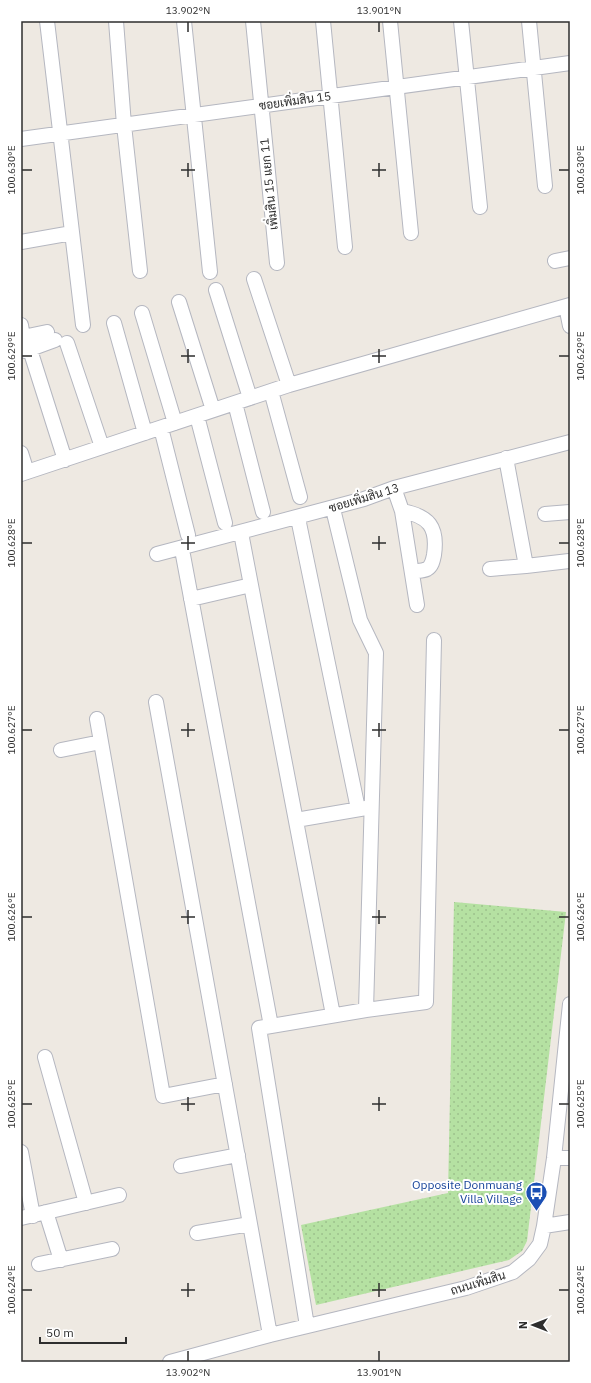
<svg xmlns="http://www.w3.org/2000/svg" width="591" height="1383" viewBox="0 0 591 1383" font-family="'IBM Plex Sans',Sarabun,sans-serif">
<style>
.grass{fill:url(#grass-dots)}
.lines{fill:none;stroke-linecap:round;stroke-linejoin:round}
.minor-casing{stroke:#b5b7c0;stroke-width:16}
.minor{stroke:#fff;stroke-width:14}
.ticks{fill:none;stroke:#2e2e2e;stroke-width:1.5}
.labels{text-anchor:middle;stroke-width:4;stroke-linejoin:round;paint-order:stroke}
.street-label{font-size:12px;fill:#2e2e2e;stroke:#fff}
.transit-label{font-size:12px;fill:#164399;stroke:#fff;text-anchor:end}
.neatline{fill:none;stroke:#2e2e2e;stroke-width:1.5}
.ticks-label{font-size:10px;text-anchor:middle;fill:#2e2e2e}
</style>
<defs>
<pattern id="grass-dots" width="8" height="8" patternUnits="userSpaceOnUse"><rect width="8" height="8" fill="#b5e1a2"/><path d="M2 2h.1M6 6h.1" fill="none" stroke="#9cc18c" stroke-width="1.8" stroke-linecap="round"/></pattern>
</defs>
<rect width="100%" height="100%" fill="#eee9e2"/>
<path class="grass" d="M 454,902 L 566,912 L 527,1241 L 522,1251 L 509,1260 L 316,1305 L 301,1225 L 448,1193 Z"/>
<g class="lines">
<defs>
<path id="minor" d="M 47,21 L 83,325
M 116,21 L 124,125 L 140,271
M 184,21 L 210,272
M 253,21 L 277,263
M 323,21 L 345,247
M 390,21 L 411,233
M 461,21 L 480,207
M 529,21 L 545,186
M 21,139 L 570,63
M 21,242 L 72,233
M 555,261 L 570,258
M 254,279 L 289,385
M 216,290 L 250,398
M 179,302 L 213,410
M 566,306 L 570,326
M 142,313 L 175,423
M 114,323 L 145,433
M 21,325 L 25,351 L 55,340
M 23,337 L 47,332
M 67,343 L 102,447
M 32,356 L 65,460
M 271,391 L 300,497
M 235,403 L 263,512
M 197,416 L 225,523
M 161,428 L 188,535
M 21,453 L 27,472
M 21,474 L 289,385 L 570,305
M 394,488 L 402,511 L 417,605
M 402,511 C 429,516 438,527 434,555 C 433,560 432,566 427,569 C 423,571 416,571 412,572
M 545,514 L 570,512
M 299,523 L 358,809
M 242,538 L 333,1015
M 157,554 L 364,499 L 394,488 L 570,442
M 183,555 L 271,1026
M 526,566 L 569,561
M 490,569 L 526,566 L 506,458
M 191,599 L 251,585
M 156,702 L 270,1335
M 97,719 L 163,1096 L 225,1084
M 61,750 L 101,742
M 296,820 L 366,808
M 366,1010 L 426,1002 L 434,640
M 45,1057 L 86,1203
M 21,1152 L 33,1216
M 554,1158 L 570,1158
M 181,1166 L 238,1155
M 46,1212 L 61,1260
M 21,1218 L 119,1195
M 544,1226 L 570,1222
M 197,1233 L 250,1224
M 39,1264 L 112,1249
M 307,1326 L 259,1028 L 366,1010 L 376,653 L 360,620 L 334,513
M 170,1362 L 270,1335 L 466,1288 L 513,1272 L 529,1259 L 540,1244 L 544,1226 L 554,1158 L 570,1004"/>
</defs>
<use href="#minor" class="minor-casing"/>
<use href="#minor" class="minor"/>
</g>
<path class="ticks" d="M 188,22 L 188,32M 379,22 L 379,32M 188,163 L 188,177M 379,163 L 379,177M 22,170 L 32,170M 181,170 L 195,170M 372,170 L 386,170M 559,170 L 569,170M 188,349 L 188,363M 379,349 L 379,363M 22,356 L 32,356M 181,356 L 195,356M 372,356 L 386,356M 559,356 L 569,356M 188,536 L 188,550M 379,536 L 379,550M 22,543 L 32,543M 181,543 L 195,543M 372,543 L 386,543M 559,543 L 569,543M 188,723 L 188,737M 379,723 L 379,737M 22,730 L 32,730M 181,730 L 195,730M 372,730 L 386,730M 559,730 L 569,730M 188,910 L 188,924M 379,910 L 379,924M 22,917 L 32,917M 181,917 L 195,917M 372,917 L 386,917M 559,917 L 569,917M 188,1097 L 188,1111M 379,1097 L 379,1111M 22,1104 L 32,1104M 181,1104 L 195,1104M 372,1104 L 386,1104M 559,1104 L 569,1104M 188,1283 L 188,1297M 379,1283 L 379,1297M 22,1290 L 32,1290M 181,1290 L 195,1290M 372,1290 L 386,1290M 559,1290 L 569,1290M 188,1351 L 188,1361M 379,1351 L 379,1361"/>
<defs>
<symbol id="bus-pin" viewBox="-11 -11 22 30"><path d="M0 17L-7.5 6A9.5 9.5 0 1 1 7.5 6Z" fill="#1a4fb4" stroke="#fff"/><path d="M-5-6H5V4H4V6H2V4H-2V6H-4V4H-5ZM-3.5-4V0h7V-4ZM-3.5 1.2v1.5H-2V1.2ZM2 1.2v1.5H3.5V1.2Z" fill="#fff"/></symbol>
</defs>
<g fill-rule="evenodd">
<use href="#bus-pin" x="524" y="1180" width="25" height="34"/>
</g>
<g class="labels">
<g class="street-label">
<text transform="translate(295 101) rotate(-8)" y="4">ซอยเพิ่มสิน 15</text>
<text transform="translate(269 184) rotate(-96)" y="4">เพิ่มสิน 15 แยก 11</text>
<text transform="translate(364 498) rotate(-17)" y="4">ซอยเพิ่มสิน 13</text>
<text transform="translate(478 1283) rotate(-17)" y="4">ถนนเพิ่มสิน</text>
</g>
<g class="transit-label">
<text x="522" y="1189">Opposite Donmuang<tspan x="522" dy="14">Villa Village</tspan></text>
</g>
</g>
<rect width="591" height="1383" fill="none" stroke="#ffffff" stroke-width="44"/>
<g transform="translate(533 1325) rotate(270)" stroke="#ffffff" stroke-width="3" paint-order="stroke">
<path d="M0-3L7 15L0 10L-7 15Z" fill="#2e2e2e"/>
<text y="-6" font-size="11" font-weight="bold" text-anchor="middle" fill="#2e2e2e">N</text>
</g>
<path d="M40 1337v6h86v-6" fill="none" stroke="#2e2e2e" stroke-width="2"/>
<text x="46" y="1337" font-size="12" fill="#2e2e2e" stroke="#ffffff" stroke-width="3" paint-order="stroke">50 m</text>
<rect x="22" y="22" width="547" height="1339" class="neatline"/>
<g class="ticks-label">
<text x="188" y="14">13.902°N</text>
<text x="379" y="14">13.901°N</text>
<text transform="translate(580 170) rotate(-90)" y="4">100.630°E</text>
<text transform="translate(11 170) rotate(-90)" y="4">100.630°E</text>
<text transform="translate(580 356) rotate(-90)" y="4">100.629°E</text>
<text transform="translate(11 356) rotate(-90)" y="4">100.629°E</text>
<text transform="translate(11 543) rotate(-90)" y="4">100.628°E</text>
<text transform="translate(580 543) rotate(-90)" y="4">100.628°E</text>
<text transform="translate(580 730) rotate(-90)" y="4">100.627°E</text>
<text transform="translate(11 730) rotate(-90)" y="4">100.627°E</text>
<text transform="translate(580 917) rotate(-90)" y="4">100.626°E</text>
<text transform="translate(11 917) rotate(-90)" y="4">100.626°E</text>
<text transform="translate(11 1104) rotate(-90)" y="4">100.625°E</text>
<text transform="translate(580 1104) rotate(-90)" y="4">100.625°E</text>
<text transform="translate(11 1290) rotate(-90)" y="4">100.624°E</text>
<text transform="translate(580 1290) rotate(-90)" y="4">100.624°E</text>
<text x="188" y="1376">13.902°N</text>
<text x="379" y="1376">13.901°N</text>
</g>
</svg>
